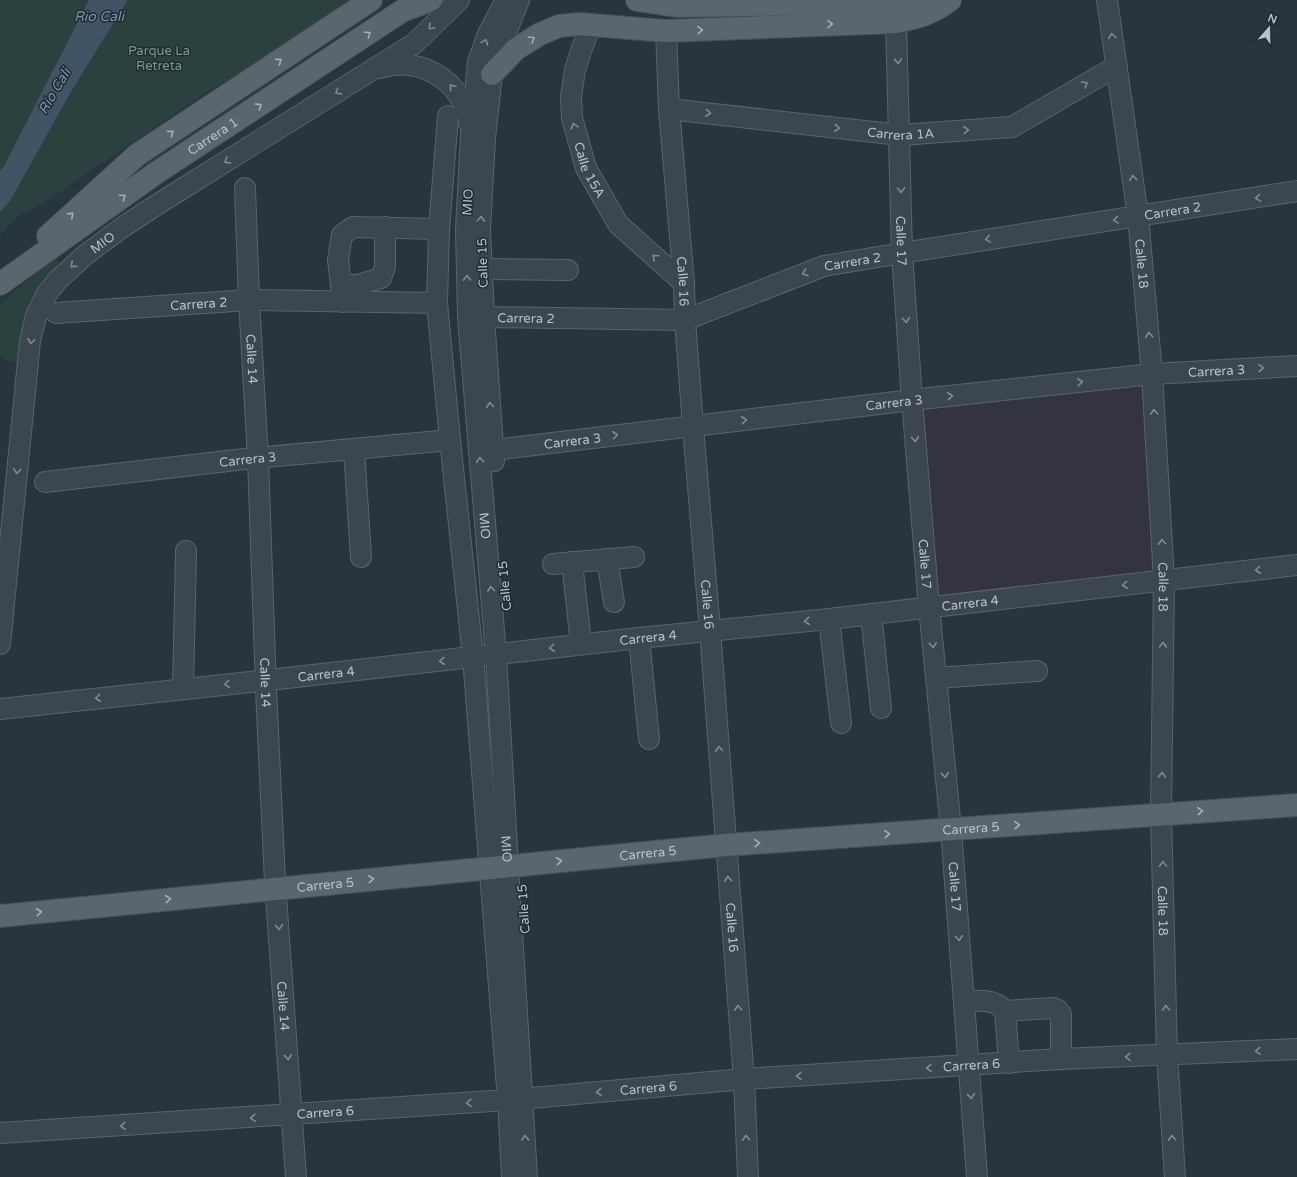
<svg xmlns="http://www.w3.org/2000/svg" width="1297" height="1177" viewBox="0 0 1297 1177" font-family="'Varela Round',sans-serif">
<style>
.medical{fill:#343440}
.green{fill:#2b4140}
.water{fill:#405465}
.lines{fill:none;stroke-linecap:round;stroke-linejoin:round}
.minor-casing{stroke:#5a646c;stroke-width:22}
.major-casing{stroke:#464f58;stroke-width:24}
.minor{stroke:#3c464e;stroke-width:20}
.major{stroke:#5b656e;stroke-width:22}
.oneway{stroke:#a6afb7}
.oneway2{stroke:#818a92}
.labels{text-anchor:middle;stroke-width:3;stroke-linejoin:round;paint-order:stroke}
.park-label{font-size:13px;fill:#799c7e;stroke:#212b34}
.street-label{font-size:13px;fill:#b9c1c9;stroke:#212b34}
.water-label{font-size:14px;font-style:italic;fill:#7d95a9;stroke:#212b34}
</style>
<rect width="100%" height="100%" fill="#28343e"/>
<path class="medical" d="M 1152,374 L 1164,580 L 929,607 L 912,400 Z"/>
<path class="green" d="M 0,0 L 89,0 L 4,166 L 0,171 Z
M 128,0 L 371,0 L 310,40 L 213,88 L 47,201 L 19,215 L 0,235 L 0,212 L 10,201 L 72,90 Z
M 53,258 L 65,267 L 19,359 L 14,363 L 7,361 L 0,354 L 0,304 Z"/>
<path class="water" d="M 89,0 L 128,0 L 72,90 L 10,201 L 0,212 L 0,171 L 4,166 Z"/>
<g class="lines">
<defs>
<g id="minor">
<path id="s1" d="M 506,0 L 488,34 L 478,62 L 471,135 L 466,229 L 468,317 L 496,655 L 508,866 L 527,1177"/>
<path id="s2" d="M 1107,0 L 1138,216 L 1152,374 L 1164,580 L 1161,814 L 1167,1055 L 1175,1177"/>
<path id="s3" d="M 896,22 L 902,253 L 912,400 L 929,607 L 951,829 L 977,1177"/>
<path id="s4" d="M 591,25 L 582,48 L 575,70 L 571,97 L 572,118 L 586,168 L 618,224 L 684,283"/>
<path id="s5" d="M 666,31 L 669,109 L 684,283 L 685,320 L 693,426 L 710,630 L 744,1079 L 748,1177"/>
<path d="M 380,68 C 419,55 464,81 469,123"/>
<path id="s6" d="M 669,109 L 900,135 L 1012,127 L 1117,66"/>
<path d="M 448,116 L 439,229 L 437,303 L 450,440 L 473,657 L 508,1100 L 512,1177"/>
<path id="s7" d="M 245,188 L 249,300 L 258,458 L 266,689 L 275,882 L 296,1177"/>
<path d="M 482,269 L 568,270"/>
<path d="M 341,285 L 358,285 L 381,278 L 385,267 L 385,227"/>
<path d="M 343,302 L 338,260 L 342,235 L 353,227 L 439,229"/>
<path id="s8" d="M 56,313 L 249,300 L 437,303"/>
<path id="s9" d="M 484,317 L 685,320 L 824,266 L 902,253 L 1297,191"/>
<path d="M 354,449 L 361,557"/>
<path id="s10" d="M 493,450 L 912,400 L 1152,374 L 1297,366"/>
<path d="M 494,461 L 484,317 L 480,229 L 485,138 L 492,74 L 504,38 L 519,0"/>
<path id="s11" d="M 45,482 L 245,459 L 450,440"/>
<path d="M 607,559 L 614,602"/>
<path d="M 572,562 L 581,644"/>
<path d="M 553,564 L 634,557"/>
<path d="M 871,614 L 881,708"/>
<path d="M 829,619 L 841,723"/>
<path d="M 639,638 L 649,739"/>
<path id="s12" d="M 0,644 L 30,341 L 36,316 L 48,292 L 58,280 L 85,255 L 123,227 L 158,204 L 415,43 L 459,0"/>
<path d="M 936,678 L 1037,671"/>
<path d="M 183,689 L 186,551"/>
<path id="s13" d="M 0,709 L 278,679 L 639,638 L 829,619 L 1297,565"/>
<path d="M 964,1001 C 979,1001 995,998 1005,1011 L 1009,1063"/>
<path d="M 1005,1011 L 1053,1008 L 1058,1010 L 1061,1014 L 1061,1059"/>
<path id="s14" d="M 0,1133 L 508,1100 L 744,1079 L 1061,1059 L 1297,1049"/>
</g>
<g id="major">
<path d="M 637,0 L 676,6 L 886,3 L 928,0"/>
<path d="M 492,74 L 516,49 L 540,34 L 559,26 L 579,24 L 666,31 L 896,22 C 917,18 934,13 950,0"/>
<path d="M 48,236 L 137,155 L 371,0"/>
<path id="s15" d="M 0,284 L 156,173 L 402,11 L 431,0"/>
<path id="s16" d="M 0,916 L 726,845 L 1297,805"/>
</g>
</defs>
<use href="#minor" class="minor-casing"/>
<use href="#major" class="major-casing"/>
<use href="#minor" class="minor"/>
<use href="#major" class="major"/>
</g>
<defs><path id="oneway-chevron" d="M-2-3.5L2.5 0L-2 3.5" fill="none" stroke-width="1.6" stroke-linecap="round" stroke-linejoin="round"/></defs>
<g class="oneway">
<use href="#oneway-chevron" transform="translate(830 24) rotate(-2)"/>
<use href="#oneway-chevron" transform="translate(700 30) rotate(-2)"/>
<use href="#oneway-chevron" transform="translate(368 34) rotate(-34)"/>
<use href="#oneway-chevron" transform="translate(532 39) rotate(-31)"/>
<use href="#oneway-chevron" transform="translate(279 61) rotate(-34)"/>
<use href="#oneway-chevron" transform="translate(259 106) rotate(-33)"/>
<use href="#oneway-chevron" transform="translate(171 133) rotate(-34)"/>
<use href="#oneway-chevron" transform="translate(123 197) rotate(-35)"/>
<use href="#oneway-chevron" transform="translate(71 215) rotate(-42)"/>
<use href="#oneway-chevron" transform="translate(1200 811) rotate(-4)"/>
<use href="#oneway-chevron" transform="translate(1017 825) rotate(-4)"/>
<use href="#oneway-chevron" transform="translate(887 834) rotate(-4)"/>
<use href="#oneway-chevron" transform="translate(757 843) rotate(-4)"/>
<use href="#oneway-chevron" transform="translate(559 861) rotate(-6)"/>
<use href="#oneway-chevron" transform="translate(371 879) rotate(-6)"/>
<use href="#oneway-chevron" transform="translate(168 899) rotate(-6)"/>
<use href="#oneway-chevron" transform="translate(39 912) rotate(-6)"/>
</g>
<g class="oneway2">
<use href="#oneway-chevron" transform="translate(431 27) rotate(135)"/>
<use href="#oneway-chevron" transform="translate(1112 36) rotate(-98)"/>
<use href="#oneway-chevron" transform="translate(485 42) rotate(-70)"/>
<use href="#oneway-chevron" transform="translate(898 61) rotate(88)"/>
<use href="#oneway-chevron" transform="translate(1085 84) rotate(-30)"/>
<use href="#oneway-chevron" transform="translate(452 87) rotate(-131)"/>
<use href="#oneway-chevron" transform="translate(338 92) rotate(148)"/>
<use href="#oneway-chevron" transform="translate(708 113) rotate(6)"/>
<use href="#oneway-chevron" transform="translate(574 126) rotate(-106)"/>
<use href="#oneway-chevron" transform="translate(837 128) rotate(6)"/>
<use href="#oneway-chevron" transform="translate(966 130) rotate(-4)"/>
<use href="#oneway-chevron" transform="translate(227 161) rotate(148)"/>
<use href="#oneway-chevron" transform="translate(1133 178) rotate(-98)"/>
<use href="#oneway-chevron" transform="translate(901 190) rotate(89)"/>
<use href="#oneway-chevron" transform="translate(1258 198) rotate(171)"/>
<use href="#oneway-chevron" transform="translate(481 219) rotate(-87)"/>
<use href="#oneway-chevron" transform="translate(1116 220) rotate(171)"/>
<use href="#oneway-chevron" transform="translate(988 239) rotate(171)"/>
<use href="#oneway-chevron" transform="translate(655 257) rotate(-138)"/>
<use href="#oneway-chevron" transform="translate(73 265) rotate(139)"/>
<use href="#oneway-chevron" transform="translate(805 273) rotate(159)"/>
<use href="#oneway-chevron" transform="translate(467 278) rotate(-91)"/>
<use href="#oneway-chevron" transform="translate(906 320) rotate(86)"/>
<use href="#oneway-chevron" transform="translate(1149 335) rotate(-95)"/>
<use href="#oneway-chevron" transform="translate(31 341) rotate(99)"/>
<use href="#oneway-chevron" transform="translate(1261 368) rotate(-3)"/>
<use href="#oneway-chevron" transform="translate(1080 382) rotate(-6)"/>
<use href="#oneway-chevron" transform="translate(950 396) rotate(-6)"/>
<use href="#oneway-chevron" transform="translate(490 405) rotate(-94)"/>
<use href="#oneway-chevron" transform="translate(1154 412) rotate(-93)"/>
<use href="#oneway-chevron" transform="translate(744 420) rotate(-7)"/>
<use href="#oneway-chevron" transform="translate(615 435) rotate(-7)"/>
<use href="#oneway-chevron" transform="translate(915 439) rotate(85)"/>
<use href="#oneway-chevron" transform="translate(480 460) rotate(-95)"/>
<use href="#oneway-chevron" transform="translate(17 471) rotate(96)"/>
<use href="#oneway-chevron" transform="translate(1162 542) rotate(-93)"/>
<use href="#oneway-chevron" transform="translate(1258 570) rotate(173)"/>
<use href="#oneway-chevron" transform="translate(1125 585) rotate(174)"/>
<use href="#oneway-chevron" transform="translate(491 589) rotate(-95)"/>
<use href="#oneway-chevron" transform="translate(807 621) rotate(175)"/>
<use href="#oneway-chevron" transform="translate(933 645) rotate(84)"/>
<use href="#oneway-chevron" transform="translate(1163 645) rotate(-89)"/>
<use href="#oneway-chevron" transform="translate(552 648) rotate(173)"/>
<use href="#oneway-chevron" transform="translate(442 661) rotate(174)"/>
<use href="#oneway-chevron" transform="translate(227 684) rotate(174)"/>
<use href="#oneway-chevron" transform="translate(98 698) rotate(174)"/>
<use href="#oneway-chevron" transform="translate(719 749) rotate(-94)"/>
<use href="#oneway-chevron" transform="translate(945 775) rotate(84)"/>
<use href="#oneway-chevron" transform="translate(1162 775) rotate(-89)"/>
<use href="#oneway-chevron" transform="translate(1163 864) rotate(-91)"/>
<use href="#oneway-chevron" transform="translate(728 879) rotate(-94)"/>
<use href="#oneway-chevron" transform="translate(279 927) rotate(86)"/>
<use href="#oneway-chevron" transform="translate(959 938) rotate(86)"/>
<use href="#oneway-chevron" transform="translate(738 1008) rotate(-94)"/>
<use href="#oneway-chevron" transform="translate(1166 1008) rotate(-91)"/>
<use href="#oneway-chevron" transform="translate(1258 1051) rotate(177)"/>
<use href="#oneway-chevron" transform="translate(288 1057) rotate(86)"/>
<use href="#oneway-chevron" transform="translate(1128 1057) rotate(178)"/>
<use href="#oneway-chevron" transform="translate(929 1068) rotate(177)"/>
<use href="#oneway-chevron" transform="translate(799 1076) rotate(177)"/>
<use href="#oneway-chevron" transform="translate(599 1092) rotate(175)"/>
<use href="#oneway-chevron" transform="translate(971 1096) rotate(86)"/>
<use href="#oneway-chevron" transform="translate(469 1103) rotate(176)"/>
<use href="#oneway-chevron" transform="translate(253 1118) rotate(176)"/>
<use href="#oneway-chevron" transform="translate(123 1126) rotate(176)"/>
<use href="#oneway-chevron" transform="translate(525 1138) rotate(-93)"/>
<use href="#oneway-chevron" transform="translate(746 1138) rotate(-93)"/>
<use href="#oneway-chevron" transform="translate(1172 1138) rotate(-94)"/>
</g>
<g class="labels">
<g class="park-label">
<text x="159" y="55">Parque La<tspan x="159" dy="15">Retreta</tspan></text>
</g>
<g class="street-label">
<text dy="5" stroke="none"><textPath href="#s6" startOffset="233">Carrera 1A</textPath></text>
<text dy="5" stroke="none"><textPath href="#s15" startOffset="259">Carrera 1</textPath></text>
<text dy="5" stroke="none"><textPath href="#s4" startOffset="151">Calle 15A</textPath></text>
<text transform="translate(467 202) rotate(-87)" y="5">MIO</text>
<text dy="5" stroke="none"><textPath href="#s9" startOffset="703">Carrera 2</textPath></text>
<text dy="5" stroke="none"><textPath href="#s3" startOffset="219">Calle 17</textPath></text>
<text dy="5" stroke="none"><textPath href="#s12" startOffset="431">MIO</textPath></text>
<text dy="5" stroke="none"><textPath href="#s9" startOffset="379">Carrera 2</textPath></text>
<text transform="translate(482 263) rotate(-92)" y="5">Calle 15</text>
<text dy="5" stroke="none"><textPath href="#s2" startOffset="266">Calle 18</textPath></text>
<text dy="5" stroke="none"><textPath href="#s5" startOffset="251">Calle 16</textPath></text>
<text dy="5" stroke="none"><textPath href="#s8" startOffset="143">Carrera 2</textPath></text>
<text dy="5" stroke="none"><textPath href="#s9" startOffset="42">Carrera 2</textPath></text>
<text dy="5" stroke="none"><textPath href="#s7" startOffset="171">Calle 14</textPath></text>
<text dy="5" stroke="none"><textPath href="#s10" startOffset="728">Carrera 3</textPath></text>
<text dy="5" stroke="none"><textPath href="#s10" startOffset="404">Carrera 3</textPath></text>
<text dy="5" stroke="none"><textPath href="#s10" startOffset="80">Carrera 3</textPath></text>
<text dy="5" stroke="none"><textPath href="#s11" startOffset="204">Carrera 3</textPath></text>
<text dy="5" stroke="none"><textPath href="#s1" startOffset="533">MIO</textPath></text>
<text dy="5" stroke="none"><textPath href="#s3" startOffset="543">Calle 17</textPath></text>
<text transform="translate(504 586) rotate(-95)" y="5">Calle 15</text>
<text dy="5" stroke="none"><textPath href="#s2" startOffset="590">Calle 18</textPath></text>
<text dy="5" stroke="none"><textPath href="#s13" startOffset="976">Carrera 4</textPath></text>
<text dy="5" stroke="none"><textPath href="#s5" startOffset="575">Calle 16</textPath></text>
<text dy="5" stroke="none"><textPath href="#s13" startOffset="652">Carrera 4</textPath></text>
<text dy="5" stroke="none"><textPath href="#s13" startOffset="328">Carrera 4</textPath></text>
<text dy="5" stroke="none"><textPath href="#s7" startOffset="495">Calle 14</textPath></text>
<text dy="5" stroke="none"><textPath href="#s16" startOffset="975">Carrera 5</textPath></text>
<text dy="5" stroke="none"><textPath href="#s1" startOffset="857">MIO</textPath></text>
<text dy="5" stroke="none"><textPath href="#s16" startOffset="651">Carrera 5</textPath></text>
<text dy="5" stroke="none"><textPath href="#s16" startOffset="327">Carrera 5</textPath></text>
<text dy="5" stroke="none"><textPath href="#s3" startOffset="867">Calle 17</textPath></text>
<text transform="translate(523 909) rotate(-94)" y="5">Calle 15</text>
<text dy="5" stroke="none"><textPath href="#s2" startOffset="914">Calle 18</textPath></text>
<text dy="5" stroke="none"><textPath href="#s5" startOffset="899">Calle 16</textPath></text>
<text dy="5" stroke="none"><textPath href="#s7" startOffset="819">Calle 14</textPath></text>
<text dy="5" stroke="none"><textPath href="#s14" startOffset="974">Carrera 6</textPath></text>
<text dy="5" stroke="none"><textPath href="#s14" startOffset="650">Carrera 6</textPath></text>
<text dy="5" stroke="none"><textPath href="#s14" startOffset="326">Carrera 6</textPath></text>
</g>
<g class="water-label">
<text x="99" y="21">Rio Cali</text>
<text transform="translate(54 91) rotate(-60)" y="5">Río Cali</text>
</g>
</g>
<g transform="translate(1269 28) rotate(20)" stroke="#212b34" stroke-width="3" paint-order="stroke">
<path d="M0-3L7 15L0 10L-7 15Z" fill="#b9c1c9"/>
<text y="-6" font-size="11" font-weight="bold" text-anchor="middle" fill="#b9c1c9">N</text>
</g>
</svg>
